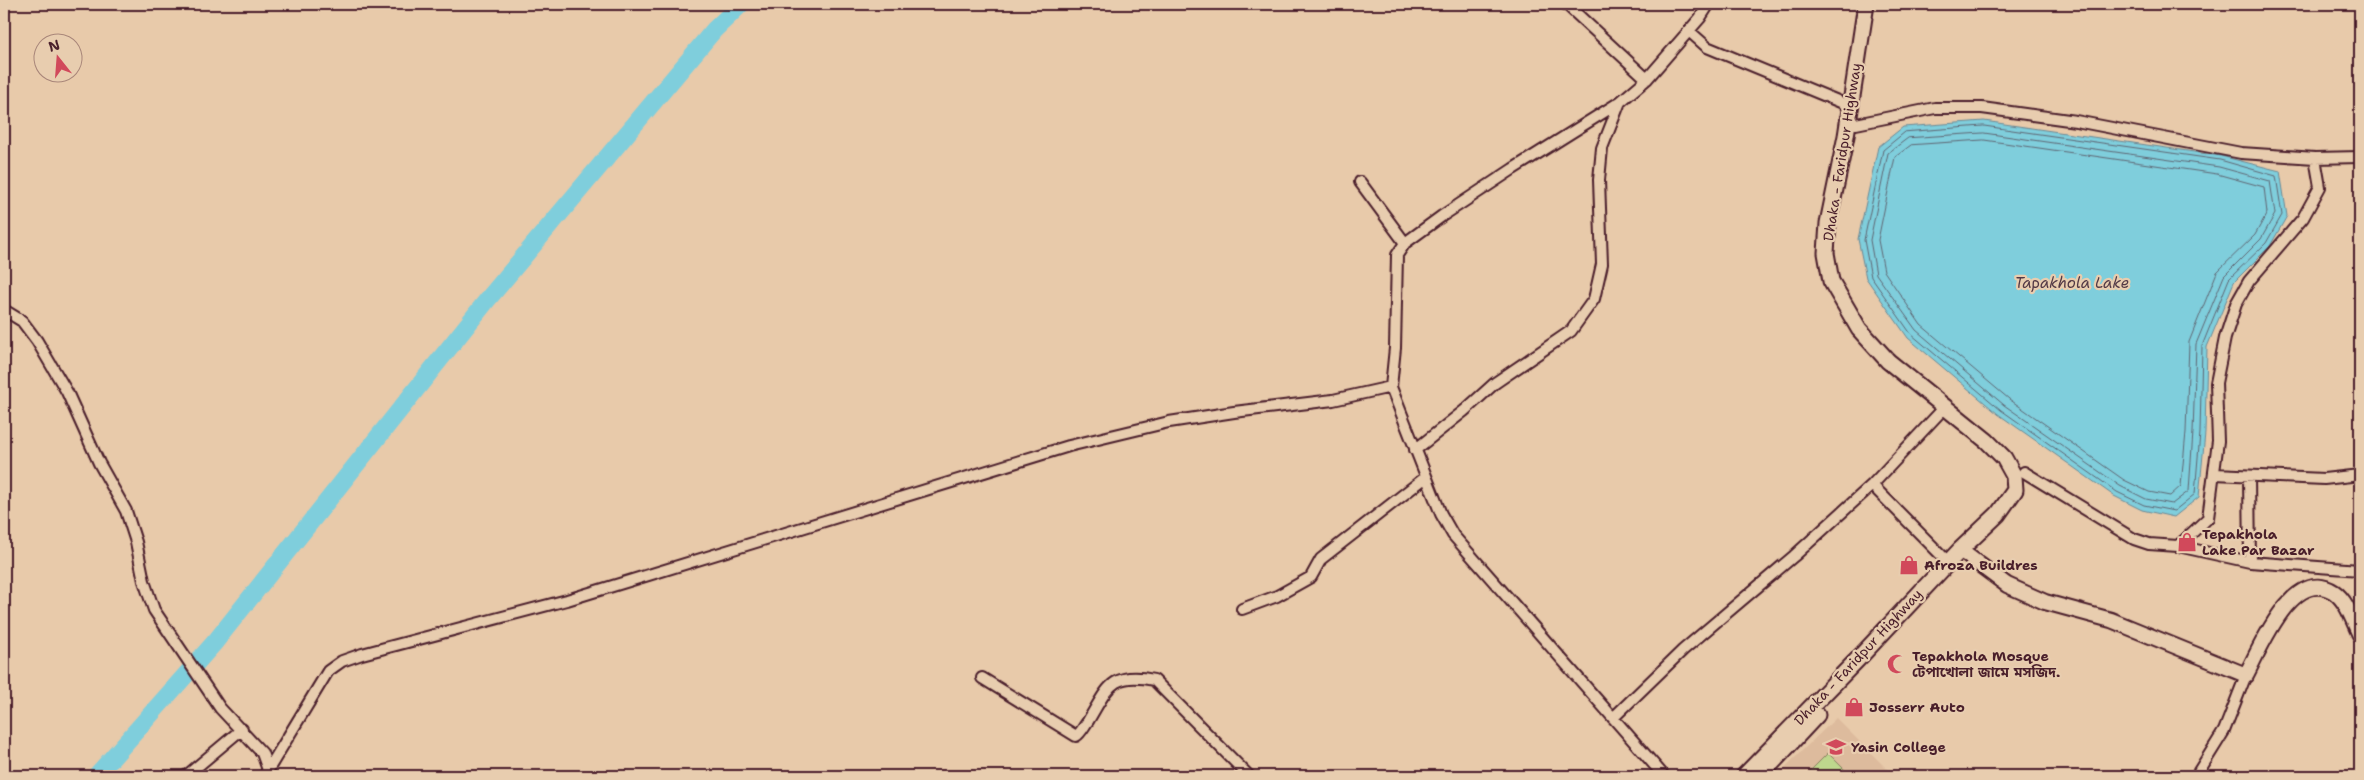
<svg xmlns="http://www.w3.org/2000/svg" width="2364" height="780" viewBox="0 0 2364 780" font-family="'Shantell Sans','Noto Sans Bengali',sans-serif">
<style>
.built{fill:#ddbb9d}
.green{fill:#bed78d;stroke:#847b5c}
.water{fill:#7fcedc;stroke:#6a8895}
.lines{fill:none;stroke-linecap:round;stroke-linejoin:round}
.shore{stroke:#5f6572;stroke-width:1}
.river{stroke:#7fcedc;stroke-width:18}
.minor-casing{stroke:#4a1f2b;stroke-width:14}
.major-casing{stroke:#4a1f2b;stroke-width:18}
.highway-casing{stroke:#4a1f2b;stroke-width:19}
.minor{stroke:#e8cdaf;stroke-width:10}
.major{stroke:#e8cdaf;stroke-width:14}
.highway{stroke:#e8cdaf;stroke-width:15}
.labels{text-anchor:middle;stroke-width:4.5;stroke-linejoin:round;paint-order:stroke}
.street-label{font-size:14px;fill:#4a1f2b;stroke:#e8cdaf}
.poi-label{font-size:14px;font-weight:bold;fill:#4a1f2b;stroke:#e8cdaf;text-anchor:start}
.water-label{font-size:15px;font-style:italic;fill:#523946;stroke:#e8cdaf}
</style>
<rect width="100%" height="100%" fill="#e8caaa"/>
<filter id="ink" filterUnits="userSpaceOnUse"><feTurbulence type="fractalNoise" baseFrequency=".02" numOctaves="2"/><feDisplacementMap in="SourceGraphic" scale="10" xChannelSelector="R" yChannelSelector="G"/><feConvolveMatrix kernelMatrix="1 2 1 2 8 2 1 2 1" color-interpolation-filters="sRGB"/></filter>
<g filter="url(#ink)">
<path class="built" d="M 1836,718 L 1894,776 L 1776,776 Z"/>
<path class="green" d="M 1828,753 L 1851,776 L 1805,776 Z"/>
<path class="water" d="M 1984,121 L 2221,156 L 2280,171 L 2287,216 L 2270,246 L 2234,282 L 2207,347 L 2205,433 L 2199,497 L 2174,517 L 2142,510 L 2114,496 L 1998,414 L 1908,338 L 1866,278 L 1858,239 L 1878,147 L 1903,127 Z"/>
<g class="lines">
<path class="shore" d="M 1984,126 L 2220,160 L 2276,176 L 2282,215 L 2266,243 L 2229,279 L 2202,346 L 2200,433 L 2195,494 L 2174,511 L 2144,505 L 2117,492 L 2001,410 L 1911,334 L 1871,277 L 1864,240 L 1883,150 L 1905,132 Z
M 1984,133 L 2219,167 L 2270,181 L 2275,214 L 2261,239 L 2224,276 L 2196,344 L 2193,432 L 2189,491 L 2172,504 L 2146,499 L 2120,486 L 2004,405 L 1916,330 L 1876,274 L 1870,240 L 1888,153 L 1908,138 Z
M 1984,140 L 2217,174 L 2264,187 L 2267,213 L 2255,235 L 2217,272 L 2189,342 L 2186,432 L 2181,486 L 2170,496 L 2149,492 L 2124,480 L 2009,399 L 1921,325 L 1884,271 L 1878,240 L 1895,157 L 1911,145 Z"/>
<path class="river" d="M 96,776 L 215,642 L 488,299 L 714,30 L 741,4"/>
<defs>
<path id="minor" d="M 1566,4 L 1647,79
M 1689,31 L 1707,47 L 1850,106
M 1856,124 L 1935,108 L 1982,108 L 2076,121 L 2241,153 L 2315,158 L 2320,187 L 2303,218 L 2249,281 L 2236,304 L 2225,338 L 2216,383 L 2218,441 L 2208,518 L 2178,546 L 2149,544 L 2134,539 L 2024,472
M 2315,158 L 2360,157
M 1360,182 L 1405,243
M 4,310 L 22,321 L 37,341 L 67,392 L 99,463 L 126,511 L 136,542 L 144,581 L 154,610 L 220,708 L 262,753 L 268,770 L 264,776
M 1415,450 L 1464,411 L 1495,383 L 1571,331 L 1594,299 L 1602,264 L 1599,180 L 1602,148 L 1620,102
M 2215,474 L 2324,479 L 2360,475
M 2249,476 L 2250,562
M 1872,485 L 1948,562
M 2178,546 L 2250,562 L 2360,570
M 1242,609 L 1277,596 L 1311,577 L 1321,559 L 1426,477
M 982,678 L 1076,736 C 1081,733 1084,726 1088,721 C 1108,688 1111,671 1154,680 L 1249,776
M 1613,718 L 1683,650 L 1794,556 L 1872,485 L 1945,407
M 268,770 L 328,671 L 342,661 L 362,654 L 567,600 L 1069,446 L 1169,422 L 1234,412 L 1333,400 L 1391,387
M 186,776 L 242,729
M 1664,776 L 1453,535 L 1441,514 L 1391,387 L 1395,348 L 1397,255 L 1405,243 L 1442,216 L 1513,169 L 1620,102 L 1647,79 L 1700,18 L 1709,4
M 2196,776 L 2224,731 L 2246,675"/>
<path id="major" d="M 1960,550 L 2007,585 L 2045,602 L 2111,620 L 2246,675 C 2260,649 2293,565 2334,592 C 2347,601 2353,621 2360,635"/>
<path id="highway" d="M 1744,776 L 1857,660 L 1960,550 L 1998,514 L 2015,490 L 2014,476 L 2004,458 L 1987,441 L 1888,361 L 1859,329 L 1831,281 L 1826,253 L 1828,223 L 1846,136 L 1866,4
M 1760,776 L 1817,715"/>
</defs>
<use href="#minor" class="minor-casing"/>
<use href="#major" class="major-casing"/>
<use href="#highway" class="highway-casing"/>
<use href="#minor" class="minor"/>
<use href="#major" class="major"/>
<use href="#highway" class="highway"/>
</g>
</g>
<defs>
<symbol id="shop-bare" viewBox="-9 -9 18 18"><path d="M-5-2.5h2.3a2.7 3.5 0 0 1 5.4 0H5L5.5 6h-11ZM-1.5-2.5h3a1.5 2.3 0 0 0-3 0Z" fill="#d1495b" stroke="#e8cdaf" stroke-width="2.5" paint-order="stroke"/></symbol>
<symbol id="mosque-bare" viewBox="-9 -9 18 18"><path d="M3.5-4.9A6 6 0 1 0 3.5 4.9A5 5 0 1 1 3.5-4.9Z" fill="#d1495b" stroke="#e8cdaf" stroke-width="2.5" paint-order="stroke"/></symbol>
<symbol id="university-bare" viewBox="-9 -9 18 18"><path d="M0-5L7-2L0 1L-7-2ZM-4 1L0 2.5L4 1V4Q0 6-4 4Z" fill="#d1495b" stroke="#e8cdaf" stroke-width="2.5" paint-order="stroke"/></symbol>
</defs>
<g fill-rule="evenodd">
<use href="#shop-bare" x="2173" y="528" width="28" height="28"/>
<use href="#shop-bare" x="1895" y="551" width="28" height="28"/>
<use href="#mosque-bare" x="1883" y="650" width="28" height="28"/>
<use href="#shop-bare" x="1840" y="693" width="28" height="28"/>
<use href="#university-bare" x="1822" y="733" width="28" height="28"/>
</g>
<g class="labels">
<g class="street-label">
<text transform="translate(1842 152) rotate(-81)" y="5">Dhaka - Faridpur Highway</text>
<text transform="translate(1858 657) rotate(-47)" y="5">Dhaka - Faridpur Highway</text>
</g>
<g class="poi-label">
<text x="2202" y="539">Tepakhola<tspan x="2202" dy="16">Lake Par Bazar</tspan></text>
<text x="1924" y="570">Afroza Buildres</text>
<text x="1912" y="661">Tepakhola Mosque<tspan x="1912" dy="16">টেপাখোলা জামে মসজিদ.</tspan></text>
<text x="1869" y="712">Josserr Auto</text>
<text x="1851" y="752">Yasin College</text>
</g>
<g class="water-label">
<text x="2072" y="288">Tapakhola Lake</text>
</g>
</g>
<rect width="2364" height="780" fill="none" stroke="#e8cdaf" stroke-width="20"/>
<rect x="10" y="10" width="2344" height="760" fill="none" stroke="#4a1f2b" stroke-width="2" filter="url(#ink)"/>
<g transform="translate(58 58) rotate(343)"><circle r="24" fill="#e8cdaf" stroke="#a9877a"/>
<path d="M0-4L9 19L0 12L-9 19Z" fill="#d1495b"/>
<text y="-8" font-size="14" font-weight="bold" text-anchor="middle" fill="#4a1f2b">N</text>
</g>
</svg>
